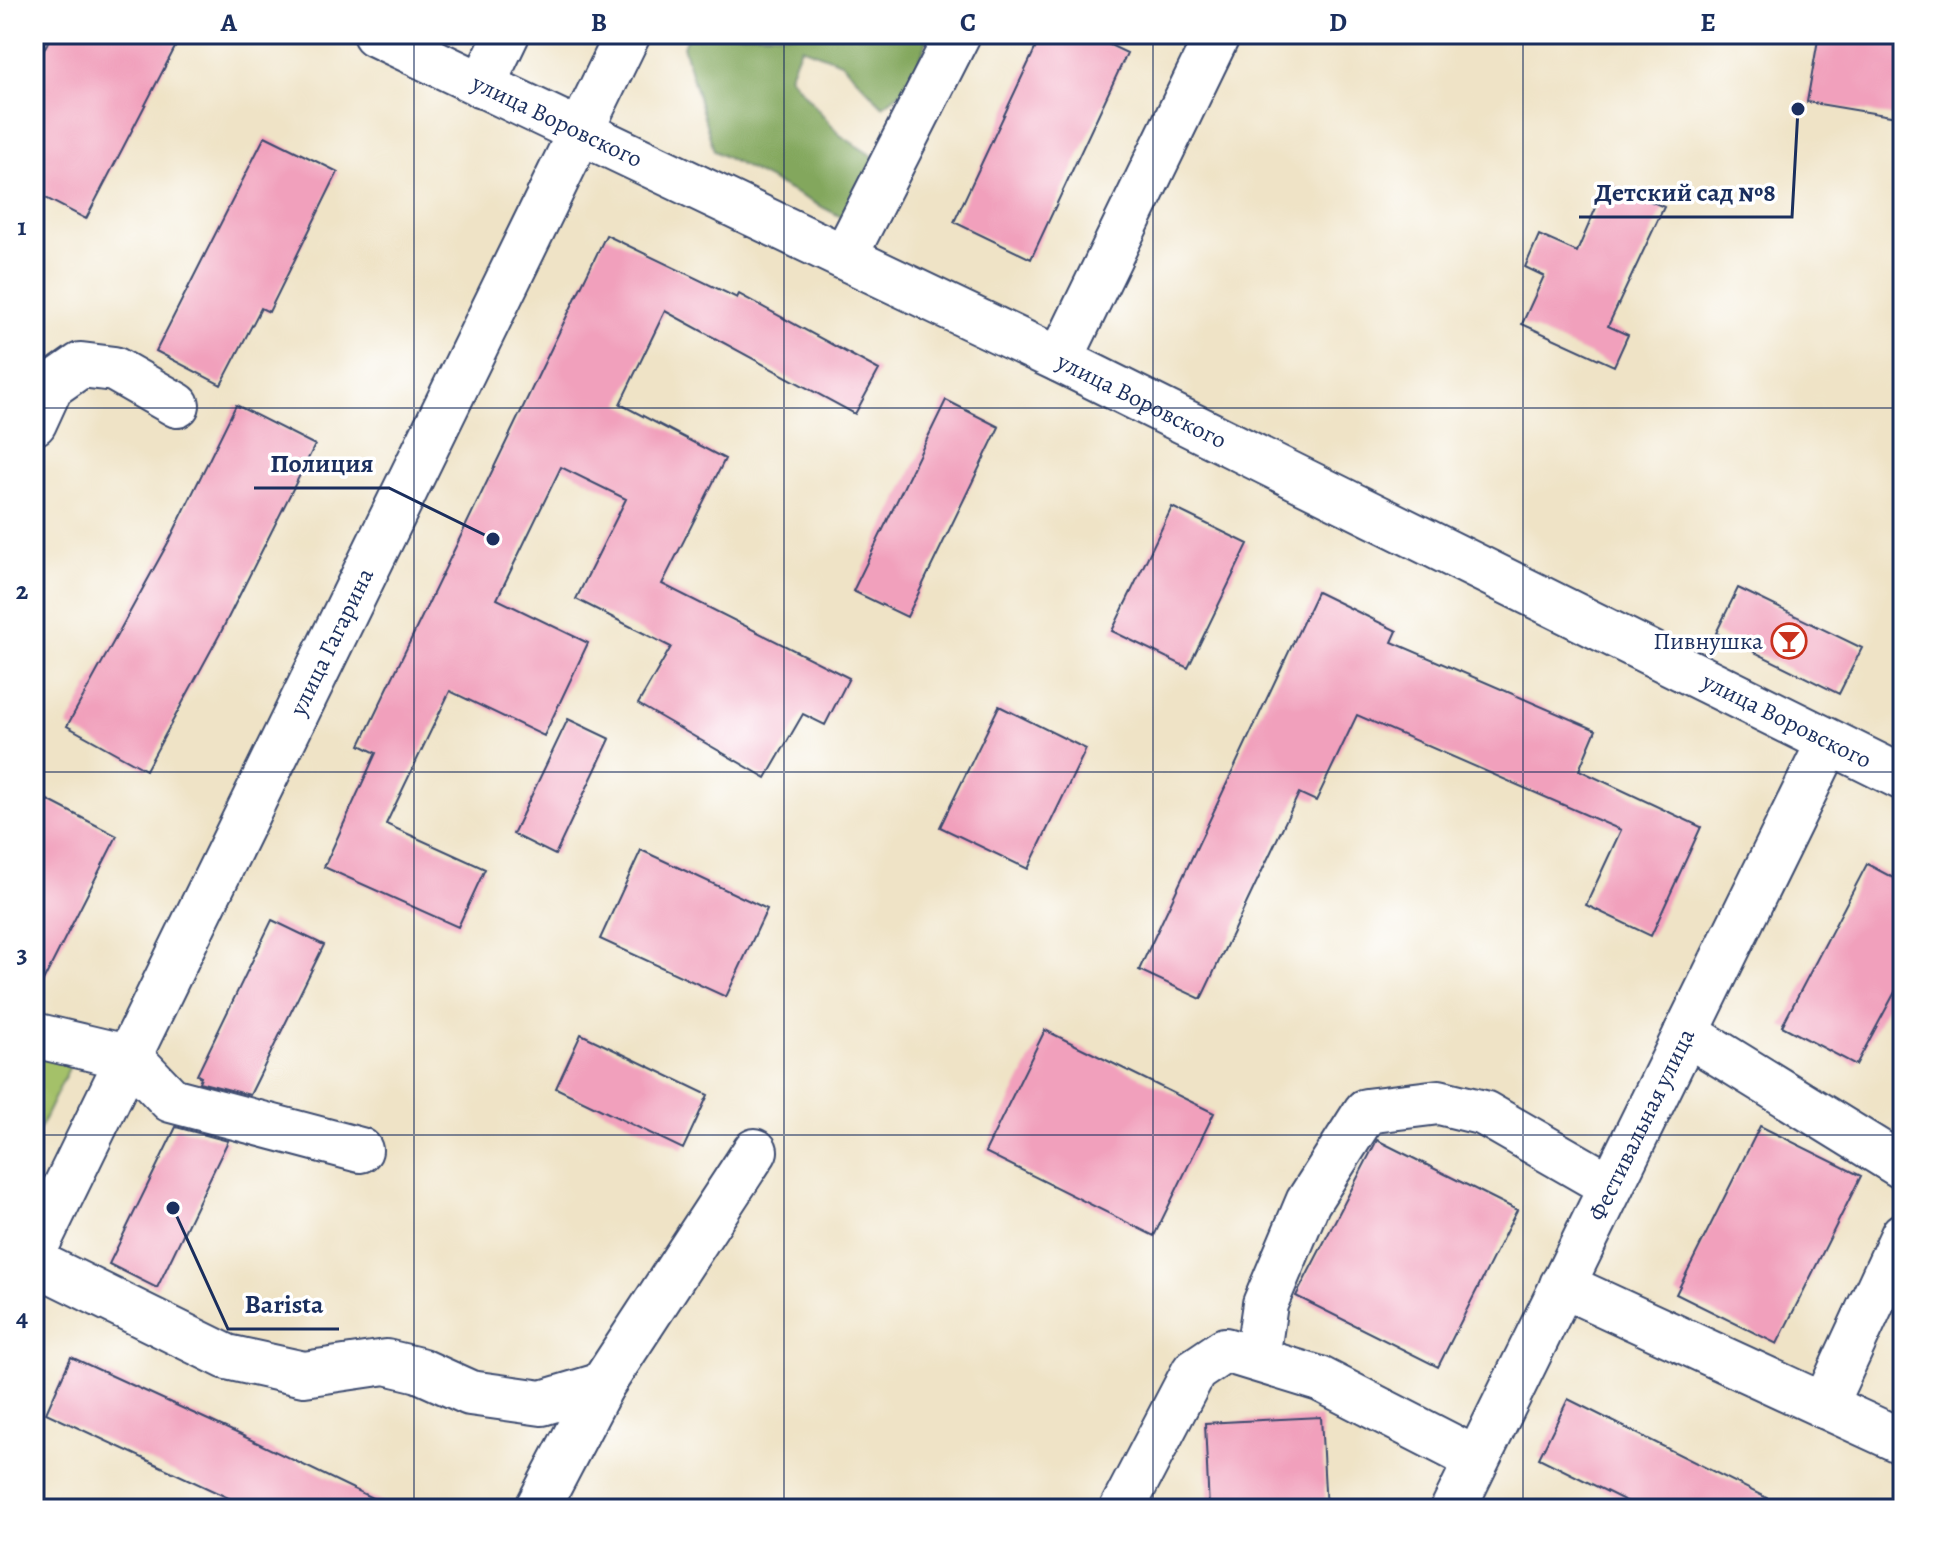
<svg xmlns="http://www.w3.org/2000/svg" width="1937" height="1543" viewBox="0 0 1937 1543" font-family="Alegreya,serif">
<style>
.green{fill:#a4c169;stroke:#607864;stroke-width:2}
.forest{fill:#83a75d;stroke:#4f6b5e;stroke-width:2}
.building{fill:#f1a0bc}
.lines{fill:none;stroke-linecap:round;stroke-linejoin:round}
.minor-casing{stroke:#3b4a6e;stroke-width:48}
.minor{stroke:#fff;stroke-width:44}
.grid{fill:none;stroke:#1b2f5e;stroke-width:2;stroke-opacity:0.55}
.labels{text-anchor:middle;stroke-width:7;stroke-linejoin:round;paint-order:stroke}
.street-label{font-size:24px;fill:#1b2f5e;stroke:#fff}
.poi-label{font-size:24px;fill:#1b2f5e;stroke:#fff;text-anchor:end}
.leader{fill:none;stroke:#1b2f5e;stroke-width:3}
.callout-dot{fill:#1b2f5e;stroke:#fff;stroke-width:3}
.callout-label{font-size:26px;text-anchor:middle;font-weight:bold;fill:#1b2f5e;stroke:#fff;stroke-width:7;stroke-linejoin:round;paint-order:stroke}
.neatline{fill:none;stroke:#1b2f5e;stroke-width:3}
.grid-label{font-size:26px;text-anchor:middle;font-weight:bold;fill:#1b2f5e}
</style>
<rect width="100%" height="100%" fill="#fff"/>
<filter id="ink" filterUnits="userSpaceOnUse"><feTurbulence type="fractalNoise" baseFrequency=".0125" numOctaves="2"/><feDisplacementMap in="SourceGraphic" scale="16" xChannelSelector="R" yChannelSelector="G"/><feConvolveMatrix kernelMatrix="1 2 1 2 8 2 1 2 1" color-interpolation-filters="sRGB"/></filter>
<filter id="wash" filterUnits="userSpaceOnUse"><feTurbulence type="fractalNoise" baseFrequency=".006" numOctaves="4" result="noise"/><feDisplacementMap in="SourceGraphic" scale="32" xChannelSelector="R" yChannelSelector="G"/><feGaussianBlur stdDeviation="1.8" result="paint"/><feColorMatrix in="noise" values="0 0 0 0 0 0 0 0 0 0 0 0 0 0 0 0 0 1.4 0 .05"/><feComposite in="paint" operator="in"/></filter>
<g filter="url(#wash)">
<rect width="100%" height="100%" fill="#efe3c6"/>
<path class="green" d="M 43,1053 L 70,1066 L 34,1140 L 34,1071 Z"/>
<path class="forest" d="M 688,34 L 930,34 L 909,86 L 883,106 L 841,62 L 801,47 L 789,76 L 840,135 L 877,159 L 845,219 L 714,151 L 683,46 Z"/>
<g id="blocks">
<path class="building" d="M 52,34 L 182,34 L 86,219 L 34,192 L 34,69 Z
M 1042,34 L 1087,34 L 1127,53 L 1031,259 L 954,222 Z
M 1819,34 L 1903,34 L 1903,118 L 1807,102 Z
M 265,136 L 338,172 L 269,312 L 261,308 L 221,385 L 156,351 Z
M 1607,182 L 1664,207 L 1608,326 L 1628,335 L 1614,366 L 1522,324 L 1544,276 L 1525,267 L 1539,235 L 1577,252 Z
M 606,235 L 737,298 L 739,294 L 879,370 L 855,414 L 665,311 L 620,404 L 725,459 L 662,584 L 849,678 L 825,725 L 803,714 L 766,778 L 638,704 L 671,647 L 576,599 L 626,499 L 561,467 L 497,599 L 588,643 L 544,736 L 450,691 L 386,824 L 485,869 L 458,927 L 324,867 L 376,753 L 360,745 Z
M 946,400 L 999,427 L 907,617 L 853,591 Z
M 236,405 L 315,445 L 221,632 L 146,770 L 67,726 L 169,541 Z
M 1172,507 L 1248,544 L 1188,668 L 1112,631 Z
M 1738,588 L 1862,648 L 1839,694 L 1716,633 Z
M 1317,592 L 1397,631 L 1392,642 L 1596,730 L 1579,770 L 1701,827 L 1651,936 L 1586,905 L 1621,830 L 1357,715 L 1316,801 L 1299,793 L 1201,999 L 1139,970 Z
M 999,706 L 1086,749 L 1028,869 L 940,827 Z
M 568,719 L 610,739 L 555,855 L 513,834 Z
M 34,793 L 117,836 L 34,999 Z
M 641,850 L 767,909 L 726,997 L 600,939 Z
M 1867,864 L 1903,883 L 1903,977 L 1856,1065 L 1782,1026 Z
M 272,920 L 324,945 L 250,1095 L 199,1082 L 201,1077 L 197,1075 Z
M 1045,1030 L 1214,1113 L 1154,1236 L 985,1152 Z
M 581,1034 L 708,1095 L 683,1149 L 556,1088 Z
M 1760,1126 L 1861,1176 L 1777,1344 L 1676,1294 Z
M 176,1127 L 228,1141 L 157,1288 L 109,1264 Z
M 1377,1140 L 1517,1210 L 1438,1367 L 1296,1296 Z
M 71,1357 L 241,1435 L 395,1509 L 252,1509 L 46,1413 Z
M 1568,1399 L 1789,1509 L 1642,1509 L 1539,1458 Z
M 1321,1417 L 1326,1509 L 1209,1509 L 1205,1423 Z"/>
</g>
</g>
<g filter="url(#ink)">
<use href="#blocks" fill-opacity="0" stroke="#3b4a6e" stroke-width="2"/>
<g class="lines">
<defs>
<g id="minor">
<path id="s1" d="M 375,34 L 1060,360 L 1903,778"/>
<path d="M 482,86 L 507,34"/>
<path d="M 845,256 L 958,34"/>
<path d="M 1060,360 L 1218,34"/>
<path d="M 34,423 L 51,386 L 81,365 L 114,369 L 177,405"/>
<path d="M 1686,1033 L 1903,1167"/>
<path d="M 34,1035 L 131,1058 L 171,1100 L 360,1150"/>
<path id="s2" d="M 34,1251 L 628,34"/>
<path d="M 34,1262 L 227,1357 L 304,1374 L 386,1362 L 419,1370 L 470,1393 L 542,1403 L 602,1385 L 755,1151"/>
<path d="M 1562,1285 L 1903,1442"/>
<path d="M 1257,1358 L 1265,1304 L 1308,1202 L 1366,1111 L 1439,1102 L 1484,1113 L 1611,1186"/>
<path d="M 1824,1406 L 1903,1235"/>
<path d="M 537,1509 L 602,1385"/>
<path d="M 1122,1509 L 1194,1371 L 1225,1350 L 1320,1379 L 1476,1459"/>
<path id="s3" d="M 1453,1509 L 1829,742"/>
</g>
</defs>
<use href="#minor" class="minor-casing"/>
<use href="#minor" class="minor"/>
</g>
</g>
<path class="grid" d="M 414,34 L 414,1509M 784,34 L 784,1509M 1153,34 L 1153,1509M 1523,34 L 1523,1509M 34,408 L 1903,408M 34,772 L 1903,772M 34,1135 L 1903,1135"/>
<defs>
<symbol id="bar-ring" viewBox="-11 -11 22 22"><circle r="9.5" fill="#fff" stroke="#c8321e" stroke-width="1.5"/><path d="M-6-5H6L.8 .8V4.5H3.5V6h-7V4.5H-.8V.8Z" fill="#c8321e"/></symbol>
</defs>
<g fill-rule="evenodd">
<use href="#bar-ring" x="1769" y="621" width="40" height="40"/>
</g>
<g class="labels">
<g class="street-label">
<text dy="8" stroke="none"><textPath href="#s1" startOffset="202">улица Воровского</textPath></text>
<text dy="8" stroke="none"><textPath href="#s1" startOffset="850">улица Воровского</textPath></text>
<text dy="8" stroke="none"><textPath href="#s2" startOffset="678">улица Гагарина</textPath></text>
<text dy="8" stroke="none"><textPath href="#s1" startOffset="1570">улица Воровского</textPath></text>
<text dy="8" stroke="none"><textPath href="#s3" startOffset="428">Фестивальная улица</textPath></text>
</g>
<g class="poi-label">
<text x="1763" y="649">Пивнушка</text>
</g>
</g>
<path class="leader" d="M1798 109L1792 217H1579M493 539L389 488H254M173 1208L228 1329H339"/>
<g class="callout-dot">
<circle cx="1798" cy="109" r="8"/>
<circle cx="493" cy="539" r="8"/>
<circle cx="173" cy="1208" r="8"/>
</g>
<g class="callout-label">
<text x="1685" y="201">Детский сад №8</text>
<text x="322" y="472">Полиция</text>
<text x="284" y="1313">Barista</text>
</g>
<rect width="1937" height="1543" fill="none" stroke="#fff" stroke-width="88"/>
<rect x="44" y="44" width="1849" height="1455" class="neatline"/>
<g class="grid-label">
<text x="229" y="31">A</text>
<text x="599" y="31">B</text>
<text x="968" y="31">C</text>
<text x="1338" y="31">D</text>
<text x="1708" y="31">E</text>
<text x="22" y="235">1</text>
<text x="22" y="599">2</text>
<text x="22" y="962">3</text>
<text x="22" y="1326">4</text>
</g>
</svg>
